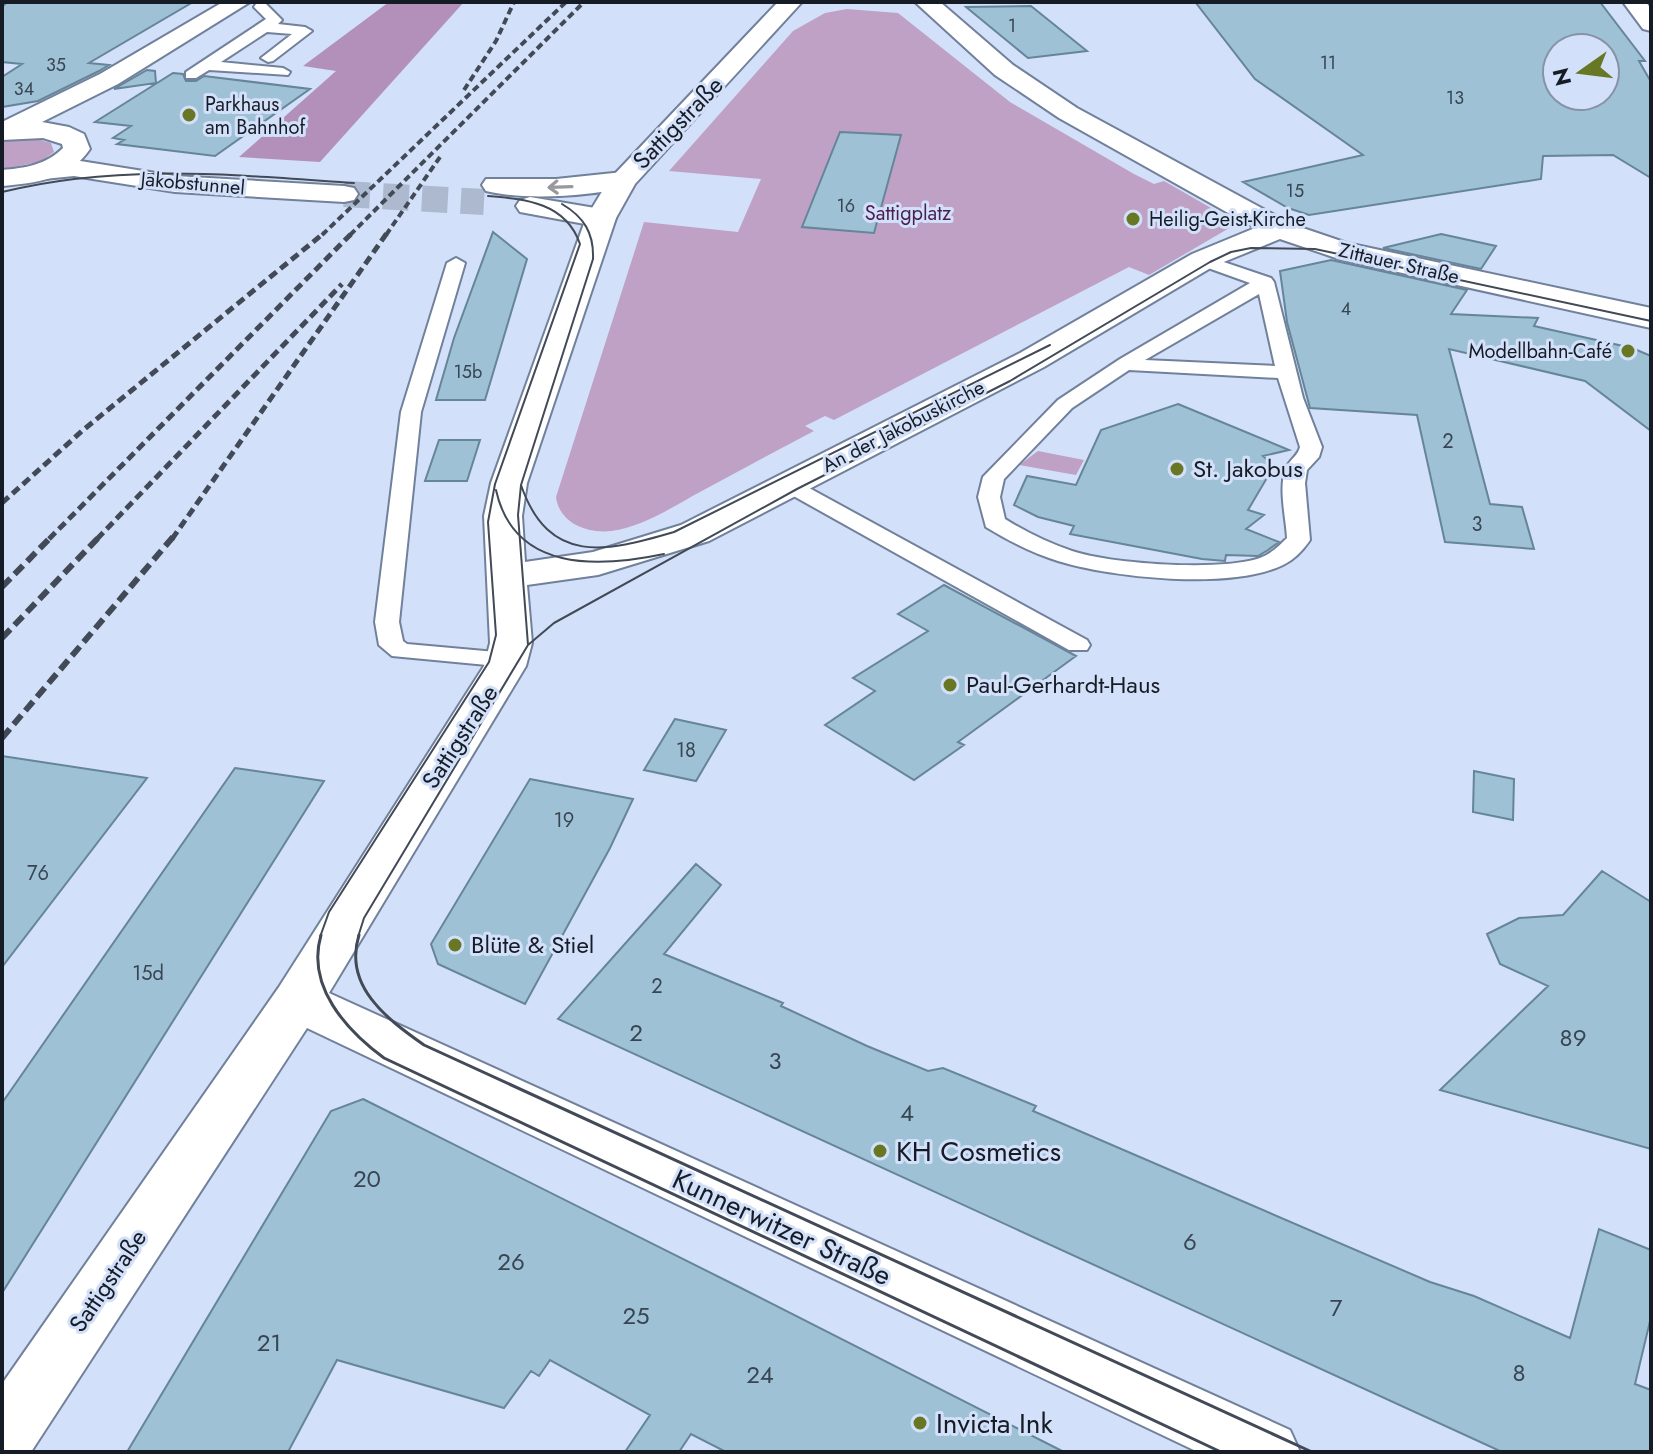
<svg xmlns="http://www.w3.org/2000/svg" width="1653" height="1454" viewBox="0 0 1653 1454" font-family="Jost,sans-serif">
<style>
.green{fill:#bea1c4}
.forest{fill:#b290ba}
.building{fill:#9fc1d5;stroke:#658598;stroke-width:2;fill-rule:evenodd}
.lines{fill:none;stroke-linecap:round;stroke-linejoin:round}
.tertiary-tunnel{stroke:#adb9cf;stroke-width:26;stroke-dasharray:26 13;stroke-linecap:butt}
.service-casing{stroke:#71809b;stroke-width:4}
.minor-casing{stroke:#71809b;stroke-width:4}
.tertiary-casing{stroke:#71809b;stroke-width:4}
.secondary-casing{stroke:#71809b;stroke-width:4}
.service{fill:#fff;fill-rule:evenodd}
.minor{fill:#fff;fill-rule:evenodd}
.tertiary{fill:#fff;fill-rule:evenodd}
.secondary{fill:#fff;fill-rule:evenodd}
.tram-far1{stroke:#424a57;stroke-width:2}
.tram{stroke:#424a57;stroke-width:3}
.rail-far2{stroke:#424a57;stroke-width:4;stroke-dasharray:7 4;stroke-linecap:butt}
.rail-far1{stroke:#424a57;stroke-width:5;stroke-dasharray:9 5;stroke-linecap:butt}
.rail{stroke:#424a57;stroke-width:6;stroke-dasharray:12 6;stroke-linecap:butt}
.oneway{stroke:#96999d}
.poi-dot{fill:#677724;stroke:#d3e0f9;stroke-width:3}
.labels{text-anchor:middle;stroke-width:6;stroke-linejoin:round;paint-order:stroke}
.far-number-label{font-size:18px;fill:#384552}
.far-poi-label{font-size:20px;fill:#161c26;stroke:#d3e0f9;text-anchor:start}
.far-street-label{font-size:20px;fill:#161c26;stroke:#d3e0f9}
.far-park-label{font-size:20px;fill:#491e52;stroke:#d3e0f9}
.number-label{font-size:20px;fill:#384552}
.street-label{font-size:24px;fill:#161c26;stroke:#d3e0f9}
.poi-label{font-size:24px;fill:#161c26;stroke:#d3e0f9;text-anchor:start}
.near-number-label{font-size:24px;fill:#384552}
.near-poi-label{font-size:28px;fill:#161c26;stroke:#d3e0f9;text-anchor:start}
.near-street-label{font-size:28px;fill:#161c26;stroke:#d3e0f9}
</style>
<rect width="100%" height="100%" fill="#d3e0f9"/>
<path class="green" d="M 847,9 L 898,13 L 1010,102 L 1134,174 L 1154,184 L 1164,181 L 1225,216 L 1231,227 L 1149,275 L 1129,267 L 834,420 L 825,416 L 805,426 L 814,431 C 776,451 738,471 700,492 C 672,507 643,527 611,531 C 586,534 559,522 556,497 L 644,222 L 738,232 L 761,179 L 669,171 L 793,31 L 825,13 Z
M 33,138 L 51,143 L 54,152 L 40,162 L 2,169 L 2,141 Z
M 1038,451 L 1084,460 L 1076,475 L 1019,465 Z"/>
<path class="forest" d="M 389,2 L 464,2 L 320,162 L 239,157 L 336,71 L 303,66 Z"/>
<path class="building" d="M 7,2 L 193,2 L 89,63 L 109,65 L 99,71 L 38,101 L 2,107 L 2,77 L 22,64 L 2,62 L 2,7 Z
M 1600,2 L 1645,61 L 1639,61 L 1651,82 L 1651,178 L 1613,155 L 1543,156 L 1541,179 L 1309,215 L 1288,208 L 1243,182 L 1363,155 L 1255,79 L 1196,3 ZM 1557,48 L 1605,48 L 1605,96 L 1557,96 Z
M 1031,6 L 1087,51 L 1028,58 L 966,7 Z
M 147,70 L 155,71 L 156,83 L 114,89 Z
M 173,73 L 183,74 L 186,81 L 196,81 L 204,76 L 310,89 L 215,156 L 117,144 L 124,140 L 113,138 L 131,126 L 95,122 Z
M 840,132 L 901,135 L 874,233 L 802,227 Z
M 493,232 L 527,259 L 485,400 L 436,400 L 454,338 Z
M 1441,234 L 1496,246 L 1481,269 L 1383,248 Z
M 1331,260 L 1467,290 L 1451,314 L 1538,318 L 1534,326 L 1632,348 L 1651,356 L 1651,431 L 1585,381 L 1449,349 L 1490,504 L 1522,507 L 1534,549 L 1445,542 L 1417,415 L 1310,408 L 1287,322 L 1280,271 Z
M 1178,404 L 1289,450 L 1263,456 L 1274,466 L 1248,510 L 1264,515 L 1246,529 L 1279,542 L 1268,550 L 1258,556 L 1226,555 L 1225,561 L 1202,559 L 1070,534 L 1074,526 L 1038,517 L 1014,505 L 1027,476 L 1076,485 L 1101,430 Z
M 439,440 L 480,440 L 467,481 L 425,481 Z
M 944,585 L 1076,656 L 958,742 L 964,745 L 914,780 L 825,725 L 875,691 L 853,678 L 928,631 L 898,614 Z
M 675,719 L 726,730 L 696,781 L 644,770 Z
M 2,756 L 147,778 L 2,967 Z
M 235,768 L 324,781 L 2,1293 L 2,1103 Z
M 1474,771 L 1514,779 L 1513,820 L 1473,812 Z
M 530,779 L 633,799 L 610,848 L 525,1004 L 438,964 L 431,944 Z
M 696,864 L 721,885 L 664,954 L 783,1003 L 781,1006 L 867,1046 L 928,1071 L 943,1068 L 1036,1106 L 1033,1111 L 1430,1282 L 1474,1296 L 1570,1338 L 1599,1229 L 1651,1250 L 1651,1317 L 1635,1384 L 1651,1390 L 1651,1452 L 1502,1452 L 558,1019 Z
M 1602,871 L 1651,902 L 1651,1149 L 1440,1090 L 1548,986 L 1500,964 L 1487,934 L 1519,918 L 1563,915 Z
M 363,1099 L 737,1286 L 1064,1452 L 726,1452 L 691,1434 L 679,1452 L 625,1452 L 650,1415 L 550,1360 L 539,1376 L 531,1371 L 504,1408 L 337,1360 L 288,1452 L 127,1452 L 331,1111 Z"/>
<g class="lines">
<path class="tertiary-tunnel" d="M 344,194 L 484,202"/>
<defs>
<path id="service" d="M 256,4 L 266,4 L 282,20 L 278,24 L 305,27 L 312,31 L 273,61 L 268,62 L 261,58 L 292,34 L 267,32 L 221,62 L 283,68 L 290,72 L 288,75 L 209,70 L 196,78 L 186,78 L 186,72 L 266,19 L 254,7 Z
M 1203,255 L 1271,278 L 1274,282 L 1303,398 L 1322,447 L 1319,457 L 1307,470 L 1305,483 L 1310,540 C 1304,549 1294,560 1283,565 C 1231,590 1113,578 1058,561 C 1032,553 1009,541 986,527 L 978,497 L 983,477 L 1058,400 L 1120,359 L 1250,283 L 1197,264 L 1194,260 L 1197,256 ZM 1259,294 L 1275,366 L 1145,360 ZM 1129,370 L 1278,378 L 1300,447 C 1298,456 1290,459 1286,468 C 1278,487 1286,518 1287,538 C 1278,547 1270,555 1257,559 C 1216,571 1112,564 1072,551 C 1048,543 1026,532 1005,519 L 1000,497 L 1004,479 L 1072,408 Z
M 456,258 L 465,263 L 421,412 L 399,622 L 403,641 L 407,644 L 517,654 L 520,659 L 517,664 L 508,667 L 392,656 L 379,645 L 375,622 L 401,412 L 447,263 Z
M 789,477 L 1087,640 L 1090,645 L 1087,650 L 1069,650 L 781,489 L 778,484 Z"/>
<path id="minor" d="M 778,2 L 802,2 L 635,184 L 616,218 L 527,483 L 522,516 L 525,562 L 593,552 L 681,525 L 1020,353 L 1192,254 L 1255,228 L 1059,118 L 995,75 L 915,2 L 940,2 L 1013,65 L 1077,108 L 1291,224 L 1347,243 L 1651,308 L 1651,328 L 1339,259 L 1280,239 L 1214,266 L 1044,367 L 709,541 L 598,575 L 527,585 L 532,643 L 526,666 L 329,993 L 1290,1430 L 1300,1452 L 1198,1452 L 307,1028 L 31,1452 L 2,1452 L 2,1384 L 279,987 L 484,666 L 490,643 L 484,516 L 491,483 L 586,218 L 609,180 Z
M 1623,2 L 1646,2 L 1651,9 L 1651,31 L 1643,29 Z"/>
<path id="tertiary" d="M 74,160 L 175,176 L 344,186 L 354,188 L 358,194 L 354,200 L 344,202 L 175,192 L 74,176 L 44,179 L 34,177 L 30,171 L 34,165 Z
M 623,172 L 633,174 L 637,180 L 633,186 C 592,196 527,201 486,191 L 482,185 L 486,179 L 556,179 Z
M 530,197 L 601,209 L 611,212 L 616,218 L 611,224 L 601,227 L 520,212 L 516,206 L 520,200 Z"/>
<path id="secondary" d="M 223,2 L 250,2 L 118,84 L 42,122 L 69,127 L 84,134 L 90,149 C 70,179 36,183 2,186 L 2,170 C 25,168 46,165 63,148 L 62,144 L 43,138 L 2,140 L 2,122 L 100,74 Z"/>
</defs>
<use href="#service" class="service-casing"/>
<use href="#minor" class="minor-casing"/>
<use href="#tertiary" class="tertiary-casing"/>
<use href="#secondary" class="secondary-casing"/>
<use href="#service" class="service"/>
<use href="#minor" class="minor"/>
<use href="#tertiary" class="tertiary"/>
<use href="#secondary" class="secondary"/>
<path class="tram-far1" d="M 2,192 C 119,163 235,175 354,183
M 521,485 C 549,566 606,552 674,532 L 1050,345
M 496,490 C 514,572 598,568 664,554
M 528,645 L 518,515 L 521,485 L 593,259 C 594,233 584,217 562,204
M 320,937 L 329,912 L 489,662 L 496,635 L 488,522 L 495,484 L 580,244 C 566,203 526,199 488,196
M 358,937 L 364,918 L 528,645 L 554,623 L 797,489 L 1010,381 L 1210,262 L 1231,252 L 1251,248 L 1315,249 L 1651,321"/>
<path class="tram" d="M 321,935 C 306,986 346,1030 384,1058 L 1221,1452
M 359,935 C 343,986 387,1019 424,1045 L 1312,1452"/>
<path class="rail-far2" d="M 464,90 L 496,41 L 514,2
M 322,235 L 566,2
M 350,235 L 584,2
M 386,235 L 440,157"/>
<path class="rail-far1" d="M 2,503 L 82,431 L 324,233
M 49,539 L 352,233
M 97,539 L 342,284
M 172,539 L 387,233"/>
<path class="rail" d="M 2,587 L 51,537
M 2,638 L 99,537
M 2,738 L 173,537"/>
</g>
<defs><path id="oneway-shaft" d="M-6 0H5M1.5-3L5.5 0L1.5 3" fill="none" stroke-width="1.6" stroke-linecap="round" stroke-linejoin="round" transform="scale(2)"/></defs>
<use class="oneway" href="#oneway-shaft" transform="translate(560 187) rotate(178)"/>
<g class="poi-dot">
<circle cx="189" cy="115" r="8"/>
<circle cx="1133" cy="219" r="8"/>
<circle cx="1628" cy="351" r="8"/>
<circle cx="1177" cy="469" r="8"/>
<circle cx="950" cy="685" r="8"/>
<circle cx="455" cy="945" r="8"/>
<circle cx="880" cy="1151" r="8"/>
<circle cx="920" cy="1423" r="8"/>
</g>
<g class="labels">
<g class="far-number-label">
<text x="1012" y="32">1</text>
<text x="1328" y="69">11</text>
<text x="56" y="71">35</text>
<text x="24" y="95">34</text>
<text x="1455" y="104">13</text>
<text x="1295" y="197">15</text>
<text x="846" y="212">16</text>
<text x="1346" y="315">4</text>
<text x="468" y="378">15b</text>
</g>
<g class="far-poi-label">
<text x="205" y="111">Parkhaus<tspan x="205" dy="23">am Bahnhof</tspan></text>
<text x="1149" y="226">Heilig-Geist-Kirche</text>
<text x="1612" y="358" text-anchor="end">Modellbahn-Café</text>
</g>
<g class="far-street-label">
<text transform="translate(193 183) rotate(5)" y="7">Jakobstunnel</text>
<text transform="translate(1399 263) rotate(13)" y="7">Zittauer Straße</text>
<text transform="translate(903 426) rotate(-27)" y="7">An der Jakobuskirche</text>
</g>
<g class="far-park-label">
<text x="908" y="220">Sattigplatz</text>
</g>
<g class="number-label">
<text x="1448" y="448">2</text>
<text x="1477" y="531">3</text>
<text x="686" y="757">18</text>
<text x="564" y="827">19</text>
<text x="38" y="880">76</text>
<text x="148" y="980">15d</text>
<text x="657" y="993">2</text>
</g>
<g class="street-label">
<text transform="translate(678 123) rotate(-46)" y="8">Sattigstraße</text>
<text transform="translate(460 737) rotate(-57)" y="8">Sattigstraße</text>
<text transform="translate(108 1281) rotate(-56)" y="8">Sattigstraße</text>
</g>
<g class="poi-label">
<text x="1193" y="477">St. Jakobus</text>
<text x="966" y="693">Paul-Gerhardt-Haus</text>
<text x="471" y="953">Blüte &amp; Stiel</text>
</g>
<g class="near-number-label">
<text x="636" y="1041">2</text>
<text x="1573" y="1046">89</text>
<text x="775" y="1069">3</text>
<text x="907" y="1121">4</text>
<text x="367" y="1187">20</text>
<text x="1190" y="1250">6</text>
<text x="511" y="1270">26</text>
<text x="1336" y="1316">7</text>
<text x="636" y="1324">25</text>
<text x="269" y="1351">21</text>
<text x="1519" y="1381">8</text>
<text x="760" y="1383">24</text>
</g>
<g class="near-poi-label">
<text x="896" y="1161">KH Cosmetics</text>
<text x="936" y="1433">Invicta Ink</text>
</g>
<g class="near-street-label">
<text transform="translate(782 1227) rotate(25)" y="10">Kunnerwitzer Straße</text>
</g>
</g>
<rect width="1653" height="1454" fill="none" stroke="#161c26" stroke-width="8"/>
<g transform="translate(1581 72) rotate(256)"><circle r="38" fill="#d3e0f9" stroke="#8792a5" stroke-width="2"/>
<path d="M0-6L14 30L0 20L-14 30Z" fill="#677724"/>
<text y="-12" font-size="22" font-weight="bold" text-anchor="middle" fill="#161c26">N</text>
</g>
</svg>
